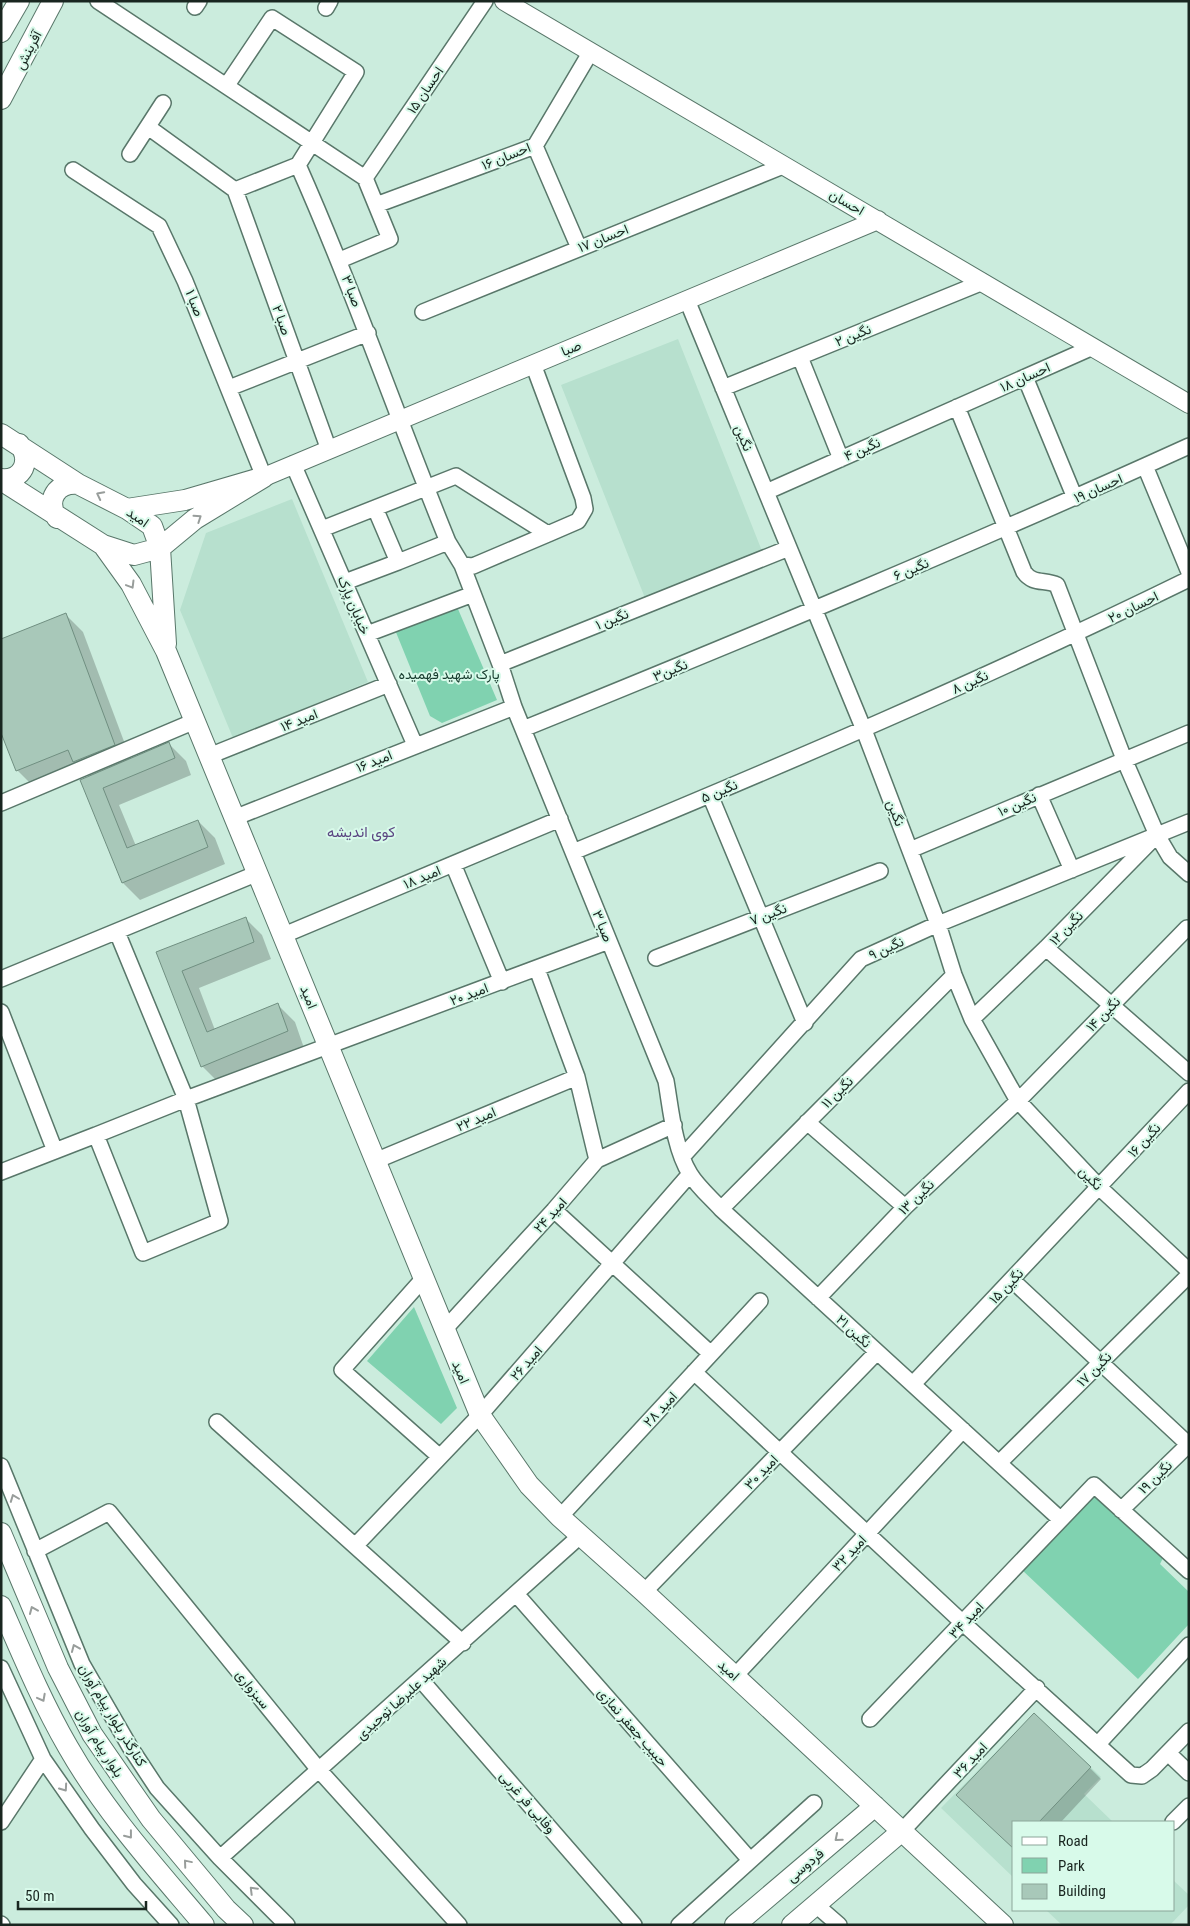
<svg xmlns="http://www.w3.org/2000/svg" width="1190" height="1926" viewBox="0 0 1190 1926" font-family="'Roboto Condensed',Vazirmatn,sans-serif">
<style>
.built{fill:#b7e0ce}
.green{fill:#80d2b0}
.shadow{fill:#0003}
.building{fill:#a8c8b9;stroke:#708f81}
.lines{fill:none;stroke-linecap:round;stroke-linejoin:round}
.minor-casing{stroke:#59776a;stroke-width:18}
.tertiary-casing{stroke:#59776a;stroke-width:20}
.secondary-casing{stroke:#59776a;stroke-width:22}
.minor{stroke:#fff;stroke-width:15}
.tertiary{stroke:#fff;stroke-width:18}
.secondary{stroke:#fff;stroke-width:20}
.oneway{stroke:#989d9b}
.labels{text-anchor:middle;stroke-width:4;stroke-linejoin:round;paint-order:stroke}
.street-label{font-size:14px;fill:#192620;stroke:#d8faea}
.park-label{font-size:14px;fill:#173c2e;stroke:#d8faea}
.neighbourhood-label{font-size:15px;fill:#5b4582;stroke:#d8faea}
</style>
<rect width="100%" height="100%" fill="#cbecdd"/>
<path class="built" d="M 678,339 L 762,551 L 645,598 L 561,385 Z
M 292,499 L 368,682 L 233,738 L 180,610 L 206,533 Z
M 1034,1713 L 1101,1777 L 1084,1794 L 1113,1822 L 1014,1822 L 1014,1878 L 941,1808 Z
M 1174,1881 L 1189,1895 L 1189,1905 L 1170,1925 L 1062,1925 L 1046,1910 L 1174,1910 Z"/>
<path class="green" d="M 452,595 L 497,700 L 442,723 L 430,716 L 391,620 Z
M 414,1307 L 457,1408 L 441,1424 L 367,1361 Z
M 1093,1494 L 1164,1556 L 1160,1564 L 1189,1592 L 1189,1624 L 1138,1679 L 1022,1570 Z"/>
<path class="shadow" d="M 66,615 L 83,632 L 131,760 L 169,744 L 186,761 L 191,775 L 119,805 L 136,846 L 198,821 L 215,838 L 225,864 L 140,900 L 123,883 L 90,777 L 81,769 L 34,787 L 17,770 Z
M 245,918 L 262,935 L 271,959 L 199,988 L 215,1030 L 278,1005 L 295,1022 L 304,1048 L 219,1083 L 202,1066 L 157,953 Z
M 1090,1768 L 1101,1779 L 1061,1822 L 1014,1822 L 969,1807 Z"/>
<path class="building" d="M 66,613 L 115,745 L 73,762 L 68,750 L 16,771 L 1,733 L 1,639 Z
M 169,742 L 175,758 L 103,788 L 127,848 L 198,820 L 208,847 L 122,883 L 80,780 Z
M 246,917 L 254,942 L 182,971 L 207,1032 L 278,1003 L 288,1031 L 201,1067 L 156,952 Z
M 1034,1713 L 1091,1767 L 1039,1822 L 1014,1822 L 1014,1849 L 956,1795 Z"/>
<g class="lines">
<defs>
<path id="minor" d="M 98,1 L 365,178 L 390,239 L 340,260
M 195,7 L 199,1
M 326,8 L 330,1
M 148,127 L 235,190 L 298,165 L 356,72 L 272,18 L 227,85
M 535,146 L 579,248
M 130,154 L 163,103
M 298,165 C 353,289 397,417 448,542 L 398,562
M 73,170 L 159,226 L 185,281 L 264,477
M 365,178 L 485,1
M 235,190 L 329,450
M 376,205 L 535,146 L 590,53
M 687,300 L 864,730 L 938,924 L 954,975 L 972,1019 L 1018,1101 L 1100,1188 L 1189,1271
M 423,312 L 783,166
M 800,357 L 841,459
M 1025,377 L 1075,498
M 229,388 L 368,333
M 723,388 L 983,282
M 957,407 L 1024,572 C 1033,585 1045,579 1057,585 L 1124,759 L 1157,835 L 1170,857 L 1189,874
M 293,464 L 415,745
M 1145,466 L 1189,572
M 766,492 L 1093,347
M 322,529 L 456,476 L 548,534 L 578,521 L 585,509 L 583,498 L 533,364
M 448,542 L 462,565 L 473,566 L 548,534
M 789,548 L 500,664 L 514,707 L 666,1081 C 671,1110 674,1148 690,1174 C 698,1187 711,1198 721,1209 L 1060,1519
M 462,565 L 500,664
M 345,582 L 398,562 L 375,508
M 367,634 L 473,594
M 523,729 C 747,638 969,546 1189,446
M 209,756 L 389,684
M 710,795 L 805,1023
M 1039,795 L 1072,870
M 1,803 L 195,721
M 234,818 L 514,707
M 910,850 L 1189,733
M 573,852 C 781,766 987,678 1189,579
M 453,864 L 502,982
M 284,935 L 560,819
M 1046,948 L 1189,1073
M 656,958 L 880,871
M 537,969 L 577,1077 L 597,1160
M 1,979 L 258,873
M 1,1012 L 55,1151
M 972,1019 L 1046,948 L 1152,840
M 807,1122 L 905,1207
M 96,1135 L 186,1099 L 117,932
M 683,1156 L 861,959 L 938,924 L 1189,822
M 375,1161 L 577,1077
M 1,1172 L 96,1135 L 143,1253 L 220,1221 L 186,1099 L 609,941
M 721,1209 L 954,975
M 554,1210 L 711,1354
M 423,1279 L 342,1370 L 440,1457
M 1012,1280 L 1189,1445
M 818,1298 L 905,1207 L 1018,1101 L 1187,928
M 444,1330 L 554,1210 L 597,1160 L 674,1125
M 694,1372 L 963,1623 L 1131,1775 L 1142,1776 L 1152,1769 L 1189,1731
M 913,1384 L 1189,1091
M 217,1422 L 463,1643
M 999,1463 L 1189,1275
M 1,1466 L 82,1664 L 130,1747 L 157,1788 L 220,1858 L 287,1925
M 1121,1510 L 1189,1444
M 560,1517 L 760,1301
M 355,1546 L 480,1415 L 690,1174
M 35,1551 L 109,1512 L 319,1770 L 459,1925
M 644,1592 L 877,1352
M 517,1595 L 750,1860
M 1,1668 L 43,1759 L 92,1829 L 134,1884 L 171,1925
M 735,1676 L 963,1430
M 421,1680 L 634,1925
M 870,1719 L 1094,1485 L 1189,1571
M 1098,1744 L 1189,1645
M 1168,1753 L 1189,1773
M 1,1822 L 43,1759
M 1173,1822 L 1189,1806
M 902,1831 L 1037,1688
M 220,1858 L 580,1536
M 816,1905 L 839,1925
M 1,1924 L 2,1925
M 679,1925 L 814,1803"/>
<path id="tertiary" d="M 504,1 L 1189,404
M 264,477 L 878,220"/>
<path id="secondary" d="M 1,32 L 19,1
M 1,99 L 53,1
M 1,434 L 78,484 L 127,509 L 152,526 L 160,548 L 166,644
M 1,479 C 23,481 32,460 19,444
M 1,480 L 103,545 L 134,555 L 160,548 L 195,519 L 264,477 L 185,500 L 127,509
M 57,518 C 45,500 57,482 78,484
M 103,545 L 131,584 L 166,651 L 480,1415 L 529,1485 L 560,1517 L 644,1592 L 1003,1925
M 1,1533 L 58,1668 L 92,1734 L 151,1819 L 226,1909 L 243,1925
M 1,1606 C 22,1654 42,1702 68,1747 C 105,1812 156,1868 204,1925
M 735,1925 L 875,1806
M 792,1925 L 902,1831"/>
</defs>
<use href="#minor" class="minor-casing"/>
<use href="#tertiary" class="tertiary-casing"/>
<use href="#secondary" class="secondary-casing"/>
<use href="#minor" class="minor"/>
<use href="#tertiary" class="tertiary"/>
<use href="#secondary" class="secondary"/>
</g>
<defs><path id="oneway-chevron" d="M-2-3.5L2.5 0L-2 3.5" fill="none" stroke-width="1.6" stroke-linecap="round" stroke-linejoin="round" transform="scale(1.25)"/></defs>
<g class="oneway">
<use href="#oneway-chevron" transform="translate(100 495) rotate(-153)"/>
<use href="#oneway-chevron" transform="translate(198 518) rotate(-34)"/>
<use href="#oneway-chevron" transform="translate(131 585) rotate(59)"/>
<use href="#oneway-chevron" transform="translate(14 1498) rotate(-111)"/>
<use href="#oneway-chevron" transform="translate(33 1610) rotate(-113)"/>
<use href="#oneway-chevron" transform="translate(75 1648) rotate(-113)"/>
<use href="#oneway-chevron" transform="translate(42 1698) rotate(62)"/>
<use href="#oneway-chevron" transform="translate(64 1788) rotate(55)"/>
<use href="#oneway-chevron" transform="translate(129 1835) rotate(52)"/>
<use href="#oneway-chevron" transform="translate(838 1838) rotate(140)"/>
<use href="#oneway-chevron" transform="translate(187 1863) rotate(-130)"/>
<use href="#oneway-chevron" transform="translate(253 1890) rotate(-135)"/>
</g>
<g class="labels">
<g class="street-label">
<text transform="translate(28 50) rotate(-62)" y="5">آفرینش</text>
<text transform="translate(425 90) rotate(-56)" y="5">احسان ۱۵</text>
<text transform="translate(506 156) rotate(-22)" y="5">احسان ۱۶</text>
<text transform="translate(847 202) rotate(30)" y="5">احسان</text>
<text transform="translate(603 238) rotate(-22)" y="5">احسان ۱۷</text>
<text transform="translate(352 291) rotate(69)" y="5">صبا ۳</text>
<text transform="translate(195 303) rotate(68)" y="5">صبا ۱</text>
<text transform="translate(282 320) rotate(70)" y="5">صبا ۲</text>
<text transform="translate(853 335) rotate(-22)" y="5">نگین ۲</text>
<text transform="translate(571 348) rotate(-23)" y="5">صبا</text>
<text transform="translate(1025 377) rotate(-24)" y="5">احسان ۱۸</text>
<text transform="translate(744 438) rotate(68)" y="5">نگین</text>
<text transform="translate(862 449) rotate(-24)" y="5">نگین ۴</text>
<text transform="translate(1098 488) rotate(-24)" y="5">احسان ۱۹</text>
<text transform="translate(138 517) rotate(35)" y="5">امید</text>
<text transform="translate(911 569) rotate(-23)" y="5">نگین ۶</text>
<text transform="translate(354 605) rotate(67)" y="5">خیابان پارک</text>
<text transform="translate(1133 607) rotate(-26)" y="5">احسان ۲۰</text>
<text transform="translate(612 619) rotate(-22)" y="5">نگین ۱</text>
<text transform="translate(670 670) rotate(-22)" y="5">نگین۳</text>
<text transform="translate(970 682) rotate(-24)" y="5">نگین ۸</text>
<text transform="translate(299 720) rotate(-22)" y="5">امید ۱۴</text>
<text transform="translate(374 761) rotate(-22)" y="5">امید ۱۶</text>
<text transform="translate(719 791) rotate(-23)" y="5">نگین ۵</text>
<text transform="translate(1017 804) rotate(-23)" y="5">نگین ۱۰</text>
<text transform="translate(896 813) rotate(69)" y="5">نگین</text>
<text transform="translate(422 877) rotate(-23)" y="5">امید ۱۸</text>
<text transform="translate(768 914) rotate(-21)" y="5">نگین ۷</text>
<text transform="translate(603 926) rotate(68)" y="5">صبا ۳</text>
<text transform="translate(1066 928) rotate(-46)" y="5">نگین ۱۲</text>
<text transform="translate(886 948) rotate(-25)" y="5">نگین ۹</text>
<text transform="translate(469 994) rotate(-21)" y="5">امید ۲۰</text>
<text transform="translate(309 997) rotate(68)" y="5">امید</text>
<text transform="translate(1103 1014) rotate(-46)" y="5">نگین ۱۴</text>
<text transform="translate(837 1092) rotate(-45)" y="5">نگین ۱۱</text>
<text transform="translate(476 1119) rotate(-23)" y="5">امید ۲۲</text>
<text transform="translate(1144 1140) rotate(-47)" y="5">نگین ۱۶</text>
<text transform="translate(1091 1178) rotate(46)" y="5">نگین</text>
<text transform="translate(916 1197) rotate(-44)" y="5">نگین ۱۳</text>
<text transform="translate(550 1215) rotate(-48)" y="5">امید ۲۴</text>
<text transform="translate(1006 1286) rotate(-46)" y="5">نگین ۱۵</text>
<text transform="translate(854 1331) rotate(42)" y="5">نگین ۲۱</text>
<text transform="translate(526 1363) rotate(-49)" y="5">امید ۲۶</text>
<text transform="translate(1094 1369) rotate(-45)" y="5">نگین ۱۷</text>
<text transform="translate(461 1372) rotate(67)" y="5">امید</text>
<text transform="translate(660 1409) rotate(-47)" y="5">امید ۲۸</text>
<text transform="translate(761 1472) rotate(-46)" y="5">امید ۳۰</text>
<text transform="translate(1155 1477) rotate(-44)" y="5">نگین ۱۹</text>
<text transform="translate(849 1553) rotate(-47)" y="5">امید ۳۲</text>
<text transform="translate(966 1620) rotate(-47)" y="5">امید ۳۴</text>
<text transform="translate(729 1670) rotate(43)" y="5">امید</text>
<text transform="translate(253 1689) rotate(51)" y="5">سبزواری</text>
<text transform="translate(401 1698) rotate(-42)" y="5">شهید علیرضا توحیدی</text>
<text transform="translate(113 1715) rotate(59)" y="5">کنارگذر بلوار پیام آوران</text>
<text transform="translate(633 1727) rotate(49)" y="5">حبیب جعفر نمازی</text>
<text transform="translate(100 1743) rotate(58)" y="5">بلوار پیام آوران</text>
<text transform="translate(970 1760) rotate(-47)" y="5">امید ۳۶</text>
<text transform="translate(528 1802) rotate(49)" y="5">وفایی فر غربی</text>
<text transform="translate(805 1865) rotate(-40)" y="5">فردوسی</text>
</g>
<g class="park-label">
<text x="449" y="679">پارک شهید فهمیده</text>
</g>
<g class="neighbourhood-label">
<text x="361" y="837">کوی اندیشه</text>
</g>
</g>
<rect width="1190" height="1926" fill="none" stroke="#192620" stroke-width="5"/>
<rect x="1012" y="1821" width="162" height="90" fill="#d8faea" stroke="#8ca599"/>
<rect x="1022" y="1837" width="25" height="8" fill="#ffffff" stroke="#8ca599"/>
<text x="1058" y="1846" font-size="15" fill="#192620">Road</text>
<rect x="1022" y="1858" width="25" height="15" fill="#80d2b0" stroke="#8ca599"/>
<text x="1058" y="1871" font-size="15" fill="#192620">Park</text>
<rect x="1022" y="1884" width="25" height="15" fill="#a8c8b9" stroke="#8ca599"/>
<text x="1058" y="1896" font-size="15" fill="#192620">Building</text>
<path d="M18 1901v8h128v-8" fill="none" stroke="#192620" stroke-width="2.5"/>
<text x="25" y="1901" font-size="15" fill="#192620" stroke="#d8faea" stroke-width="4" paint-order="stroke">50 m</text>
</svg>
